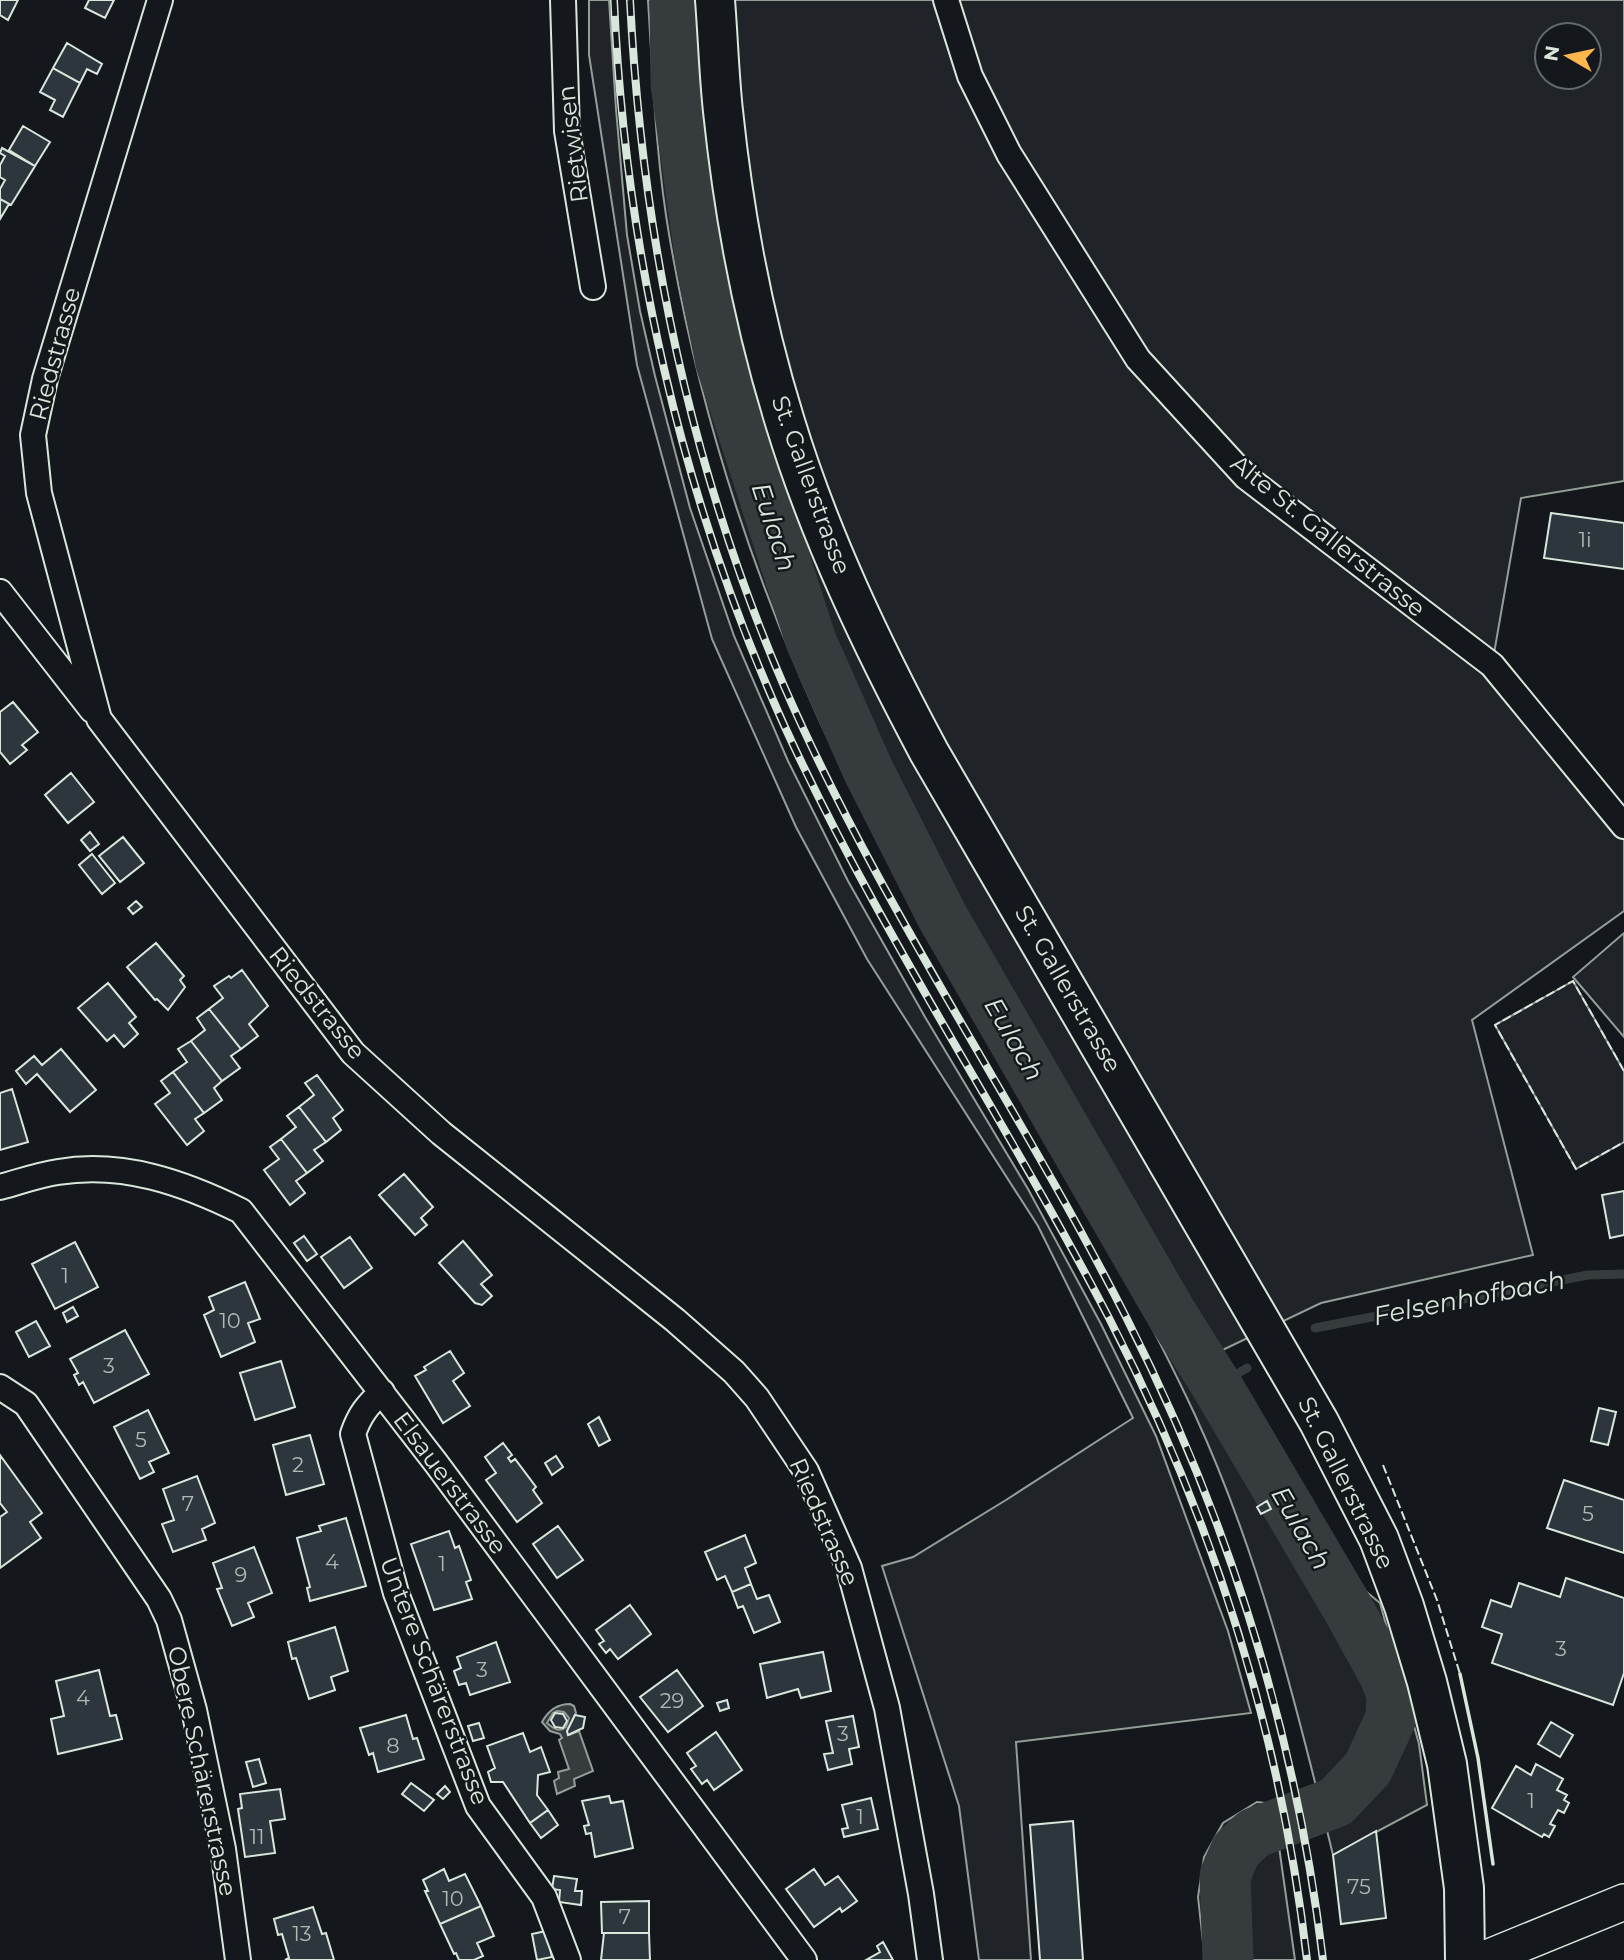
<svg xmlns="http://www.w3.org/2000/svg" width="1624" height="1960" viewBox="0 0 1624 1960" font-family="Montserrat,sans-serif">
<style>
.green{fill:#202428;stroke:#939e99;stroke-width:2;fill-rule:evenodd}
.water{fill:#363b3e;stroke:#939e99;stroke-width:2;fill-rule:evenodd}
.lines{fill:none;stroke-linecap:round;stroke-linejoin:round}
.stream{stroke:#363b3e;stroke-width:9}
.river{stroke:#363b3e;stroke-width:51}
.building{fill:#2c363c;stroke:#d8e6dc;stroke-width:2}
.minor-casing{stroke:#d8e6dc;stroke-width:28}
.secondary-casing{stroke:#d8e6dc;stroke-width:38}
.primary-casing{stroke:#d8e6dc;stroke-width:42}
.minor{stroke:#14181c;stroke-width:24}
.secondary{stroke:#14181c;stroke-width:35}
.primary{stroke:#14181c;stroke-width:38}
.rail-casing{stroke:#d8e6dc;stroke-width:8}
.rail{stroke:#14181c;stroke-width:5;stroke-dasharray:16;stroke-linecap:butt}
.fence{stroke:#d8e6dc;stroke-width:2;stroke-dasharray:9 3.5;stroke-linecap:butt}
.wall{stroke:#d8e6dc;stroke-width:3.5}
.labels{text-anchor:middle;stroke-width:5;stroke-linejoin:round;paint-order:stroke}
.number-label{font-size:21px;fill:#adbab4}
.street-label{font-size:24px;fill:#d8e6dc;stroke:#14181c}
.water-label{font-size:26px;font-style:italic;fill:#d8e6dc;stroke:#14181c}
</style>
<rect width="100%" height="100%" fill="#14181c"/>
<path class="green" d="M 589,0 L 609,0 L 616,109 L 627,235 L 640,311 L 655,376 L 690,508 L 734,636 L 788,761 L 848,881 L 925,1017 L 1028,1189 L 1101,1324 L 1156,1436 L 1228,1631 L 1251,1713 L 1016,1742 L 1031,1960 L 979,1960 L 959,1806 L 882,1566 L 913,1557 L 1006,1500 L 1133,1418 L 1038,1226 L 867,959 L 796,827 L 712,639 L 637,365 L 589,55 Z
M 648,0 L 1624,0 L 1624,481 L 1521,498 L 1492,665 L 1624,826 L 1624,911 L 1472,1020 L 1533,1255 L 1321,1303 L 1212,1355 L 1352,1580 L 1380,1603 L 1419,1744 L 1427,1805 L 1333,1855 C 1297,1707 1259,1554 1195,1415 C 1103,1218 981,1036 880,844 C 780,655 706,450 670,240 C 656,161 653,80 648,0 ZM 1547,35 L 1589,35 L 1589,77 L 1547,77 Z
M 1624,933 L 1624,1037 L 1573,977 Z
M 1573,981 L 1624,1071 L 1624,1142 L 1576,1169 L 1495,1025 Z
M 1257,1802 L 1273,1804 L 1295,1960 L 1205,1960 L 1198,1897 L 1204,1857 L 1223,1823 Z"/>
<path class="water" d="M 570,1704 L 574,1706 L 576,1713 L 567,1731 L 569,1735 L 579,1731 L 593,1771 L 574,1779 L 575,1786 L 557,1794 L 554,1781 L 559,1778 L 558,1772 L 569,1769 L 559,1740 L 562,1738 L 560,1734 L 550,1731 L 542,1722 C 548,1711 556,1704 570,1704 ZM 557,1711 L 564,1712 L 569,1718 L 566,1727 C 559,1733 553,1728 547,1723 L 553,1713 Z"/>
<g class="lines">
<path class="stream" d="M 1315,1328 L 1588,1275 L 1624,1274
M 1217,1386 L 1247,1368"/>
<path class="river" d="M 675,0 L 676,84 L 701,262 L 721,363 L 811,641 L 868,770 L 942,916 L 1171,1313 L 1217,1386 L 1347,1607 L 1385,1676 L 1392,1695 L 1391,1718 L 1368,1768 L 1336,1802 L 1254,1833 L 1236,1850 L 1225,1876 L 1228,1960"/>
</g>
<path class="building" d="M 0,0 L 18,0 L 8,20 L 0,15 Z
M 89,0 L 114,0 L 105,18 L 85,8 Z
M 67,43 L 102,64 L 97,74 L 87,69 L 80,83 L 53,68 Z
M 53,68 L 80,83 L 63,117 L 50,110 L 55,100 L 40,92 Z
M 23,126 L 50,142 L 35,166 L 9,150 Z
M 2,148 L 35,166 L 11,205 L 0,199 L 0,189 L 5,180 L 0,177 L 0,165 L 5,156 L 0,153 Z
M 0,199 L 9,204 L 0,219 Z
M 1551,513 L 1624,523 L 1624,569 L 1544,558 Z
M 13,702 L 38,732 L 22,745 L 27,750 L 10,764 L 0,752 L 0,712 Z
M 71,773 L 94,802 L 68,823 L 45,795 Z
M 90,832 L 99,844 L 90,851 L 81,840 Z
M 123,837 L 144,863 L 120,882 L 99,856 Z
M 92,854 L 115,883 L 102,894 L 79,865 Z
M 136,901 L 142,907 L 133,914 L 128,908 Z
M 156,943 L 184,976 L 180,980 L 185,987 L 168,1010 L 157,999 L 155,1000 L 127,967 Z
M 242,970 L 268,1006 L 249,1024 L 258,1036 L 241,1049 L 209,1009 L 223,998 L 214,986 L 229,976 L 231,978 Z
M 108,983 L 136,1017 L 129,1023 L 138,1034 L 124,1047 L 114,1035 L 107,1041 L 78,1008 Z
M 209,1009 L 241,1049 L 231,1056 L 240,1068 L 222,1081 L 191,1041 L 205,1030 L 197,1018 Z
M 191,1041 L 222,1081 L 214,1088 L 222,1100 L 204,1113 L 173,1072 L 187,1062 L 178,1049 Z
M 61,1049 L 96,1090 L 70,1112 L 37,1074 L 26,1084 L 16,1071 L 34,1056 L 42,1065 Z
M 173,1072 L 204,1113 L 195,1119 L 204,1131 L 187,1145 L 155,1104 L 170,1093 L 161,1081 Z
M 317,1075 L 343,1110 L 333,1118 L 341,1130 L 326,1142 L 299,1107 L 314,1095 L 305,1083 Z
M 12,1089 L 28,1142 L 0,1150 L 0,1093 Z
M 299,1107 L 326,1142 L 314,1150 L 323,1161 L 307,1173 L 281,1139 L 296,1127 L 287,1116 Z
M 281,1139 L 307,1173 L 296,1181 L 305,1193 L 290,1205 L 264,1170 L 279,1159 L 270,1147 Z
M 404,1174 L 433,1207 L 421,1218 L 427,1225 L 415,1235 L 379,1195 Z
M 1624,1191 L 1624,1235 L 1610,1238 L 1602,1195 Z
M 304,1236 L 317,1254 L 307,1261 L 294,1243 Z
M 350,1237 L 372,1268 L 344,1288 L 321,1257 Z
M 463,1241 L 492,1275 L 481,1284 L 492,1296 L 482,1305 L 475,1303 L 439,1263 Z
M 75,1242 L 98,1287 L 55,1309 L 32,1264 Z
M 245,1282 L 260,1319 L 248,1323 L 255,1342 L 221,1357 L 204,1315 L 214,1310 L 209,1297 Z
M 73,1307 L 78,1316 L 67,1322 L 63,1313 Z
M 36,1321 L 50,1346 L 29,1357 L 16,1332 Z
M 125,1330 L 149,1374 L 94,1403 L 83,1382 L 79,1385 L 74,1375 L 78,1373 L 70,1359 Z
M 450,1351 L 464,1373 L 453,1381 L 470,1406 L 443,1423 L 415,1376 L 426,1370 L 424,1367 Z
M 281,1361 L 295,1407 L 255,1420 L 240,1373 Z
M 1599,1408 L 1616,1412 L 1608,1445 L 1591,1441 Z
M 148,1410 L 169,1453 L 149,1462 L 154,1472 L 140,1479 L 114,1427 Z
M 599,1417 L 610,1440 L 599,1446 L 588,1424 Z
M 310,1435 L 324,1484 L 286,1495 L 273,1445 Z
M 503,1443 L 512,1455 L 508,1458 L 511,1462 L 515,1459 L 536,1487 L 533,1490 L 542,1503 L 517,1522 L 486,1480 L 496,1473 L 485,1457 Z
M 0,1455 L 42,1513 L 30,1522 L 41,1538 L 0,1568 L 0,1517 L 7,1512 L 0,1503 Z
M 556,1456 L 563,1467 L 552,1475 L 545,1463 Z
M 197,1476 L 215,1523 L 202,1529 L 206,1540 L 173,1552 L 162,1524 L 174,1520 L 163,1489 Z
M 1564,1480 L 1624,1500 L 1624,1553 L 1547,1528 Z
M 1267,1501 L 1271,1509 L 1261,1514 L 1257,1507 Z
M 346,1518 L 366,1586 L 310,1601 L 307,1588 L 310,1587 L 297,1538 L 321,1531 L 319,1526 Z
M 558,1526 L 583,1560 L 557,1578 L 533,1544 Z
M 449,1531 L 455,1548 L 459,1546 L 471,1580 L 466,1582 L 472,1599 L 434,1610 L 411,1544 Z
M 745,1535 L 756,1563 L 745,1568 L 751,1584 L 732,1592 L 725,1576 L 717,1580 L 705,1552 Z
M 254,1547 L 272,1593 L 248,1603 L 254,1617 L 232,1626 L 217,1589 L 222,1588 L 213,1563 Z
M 1566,1578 L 1624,1598 L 1624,1673 L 1613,1705 L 1492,1663 L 1502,1634 L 1482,1627 L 1491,1600 L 1511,1607 L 1519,1583 L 1560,1597 Z
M 751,1584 L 757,1599 L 769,1595 L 780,1622 L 754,1633 L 743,1606 L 738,1608 L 732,1592 Z
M 630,1605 L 651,1634 L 618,1659 L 610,1649 L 606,1653 L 599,1644 L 604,1641 L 596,1630 Z
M 335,1627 L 348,1671 L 331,1677 L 335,1690 L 309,1699 L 296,1658 L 292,1659 L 288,1642 Z
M 496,1642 L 510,1682 L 470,1695 L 466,1683 L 459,1685 L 454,1671 L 461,1668 L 457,1657 Z
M 823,1652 L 831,1691 L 801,1698 L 798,1689 L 767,1698 L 760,1664 Z
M 99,1670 L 110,1716 L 116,1715 L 122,1739 L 58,1754 L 51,1719 L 64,1716 L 56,1681 Z
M 677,1670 L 703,1706 L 668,1732 L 640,1697 Z
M 727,1700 L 729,1708 L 720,1711 L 717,1703 Z
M 555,1713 L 563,1714 L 567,1721 L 563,1728 L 555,1727 L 551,1720 Z
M 406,1715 L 413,1739 L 417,1738 L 424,1759 L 378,1772 L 373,1753 L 369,1755 L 360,1728 Z
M 575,1715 L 585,1717 L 583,1728 L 568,1735 L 567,1731 Z
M 853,1716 L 859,1747 L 849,1749 L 852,1764 L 828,1770 L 824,1754 L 833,1753 L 826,1721 Z
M 1551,1722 L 1573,1735 L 1560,1757 L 1538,1744 Z
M 479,1723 L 484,1738 L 473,1741 L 468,1726 Z
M 716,1732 L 742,1770 L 714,1790 L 707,1780 L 702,1784 L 691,1769 L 696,1766 L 687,1753 Z
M 523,1733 L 530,1752 L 541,1747 L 550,1772 L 538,1775 L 537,1795 L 548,1810 L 530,1823 L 503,1782 L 491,1782 L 488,1772 L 495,1768 L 487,1746 Z
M 259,1759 L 266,1783 L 253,1787 L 246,1762 Z
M 1536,1764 L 1563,1779 L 1557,1790 L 1567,1795 L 1564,1800 L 1569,1803 L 1564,1813 L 1558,1810 L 1550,1824 L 1555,1826 L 1549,1837 L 1544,1834 L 1542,1837 L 1492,1808 L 1516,1766 L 1531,1775 Z
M 411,1783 L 434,1800 L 424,1811 L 402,1794 Z
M 445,1786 L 450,1792 L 443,1799 L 437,1794 Z
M 280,1789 L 285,1819 L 270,1821 L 275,1853 L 245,1857 L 238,1809 L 242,1808 L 240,1794 Z
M 609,1796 L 611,1803 L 623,1801 L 633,1848 L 595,1857 L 591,1833 L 586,1834 L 584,1826 L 589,1825 L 582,1801 Z
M 871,1798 L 878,1829 L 844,1837 L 842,1829 L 848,1828 L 842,1805 Z
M 548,1810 L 558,1825 L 541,1838 L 530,1823 Z
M 1073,1821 L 1083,1960 L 1040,1960 L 1030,1825 Z
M 1376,1831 L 1386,1918 L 1341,1924 L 1333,1855 Z
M 444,1869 L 449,1881 L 465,1874 L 481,1906 L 440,1924 L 425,1891 L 428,1891 L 423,1880 Z
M 814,1869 L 825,1885 L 838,1876 L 857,1901 L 842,1912 L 840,1908 L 814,1927 L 786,1889 Z
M 554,1876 L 577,1879 L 575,1891 L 582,1891 L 581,1905 L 559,1902 L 560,1890 L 552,1889 Z
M 649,1901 L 649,1933 L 602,1933 L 601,1902 Z
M 481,1906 L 494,1936 L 477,1943 L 483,1956 L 474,1960 L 459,1960 L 456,1953 L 454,1954 L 440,1924 Z
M 313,1907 L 322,1934 L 326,1933 L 334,1960 L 285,1960 L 289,1958 L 282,1934 L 278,1935 L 274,1919 Z
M 546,1931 L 552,1957 L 537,1960 L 532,1934 Z
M 604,1933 L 649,1933 L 650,1960 L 601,1960 Z
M 883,1942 L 893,1960 L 866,1960 L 880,1952 L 877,1946 Z"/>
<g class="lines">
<defs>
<path id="minor" d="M 160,0 L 45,379 L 33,435 L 39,493 L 99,719 L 353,1053 L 441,1133 L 675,1320 L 734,1372 L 757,1398 L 806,1471 L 849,1568 L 887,1708 L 921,1894 L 930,1960
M 563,0 L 567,131 L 593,287
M 946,0 L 970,76 L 1009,154 L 1138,359 L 1246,477 L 1492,665 L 1624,826
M 0,592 L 92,710
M 0,1187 C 19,1182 38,1175 58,1172 C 123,1161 184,1183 241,1211 L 436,1463 L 804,1960
M 0,1387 L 26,1404 L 159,1599 L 169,1620 L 194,1710 L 223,1849 L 238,1960
M 382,1392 C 367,1405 359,1416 353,1434 L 396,1593 L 478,1806 L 544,1897 L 568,1960"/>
<path id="secondary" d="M 1482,1960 L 1624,1902"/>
<path id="primary" d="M 715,0 C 718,37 719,74 723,111 C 734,216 754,322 785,422 C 820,537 873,647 929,752 L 1319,1422 L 1379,1539 L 1404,1606 L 1427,1682 L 1447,1764 L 1464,1888 L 1465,1960"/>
</defs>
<use href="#minor" class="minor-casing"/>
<use href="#secondary" class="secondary-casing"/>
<use href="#primary" class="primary-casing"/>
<use href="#minor" class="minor"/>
<use href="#secondary" class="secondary"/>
<use href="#primary" class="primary"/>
<defs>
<path id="rail" d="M 614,0 C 625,250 681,497 784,725 C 878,931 1005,1118 1109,1318 C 1213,1519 1281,1735 1307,1960
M 630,0 C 642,237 690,468 784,686 C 880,907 1018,1104 1126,1317 C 1229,1520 1296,1734 1323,1960"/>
</defs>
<use href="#rail" class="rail-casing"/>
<use href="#rail" class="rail"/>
<path class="fence" d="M 1624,1071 L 1573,981 L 1495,1025 L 1576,1169 L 1624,1142
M 1383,1465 L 1437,1600 L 1460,1674"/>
<path class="wall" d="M 1460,1674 L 1478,1758 L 1493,1864"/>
</g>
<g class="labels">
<g class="number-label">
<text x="1585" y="547">1i</text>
<text x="65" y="1283">1</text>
<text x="230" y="1328">10</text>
<text x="109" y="1373">3</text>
<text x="141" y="1447">5</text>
<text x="298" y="1472">2</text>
<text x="188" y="1511">7</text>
<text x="1588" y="1521">5</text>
<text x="332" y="1569">4</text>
<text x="442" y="1571">1</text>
<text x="241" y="1582">9</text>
<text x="1561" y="1656">3</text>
<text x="482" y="1677">3</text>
<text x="83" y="1705">4</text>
<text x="672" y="1708">29</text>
<text x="843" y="1741">3</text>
<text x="393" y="1753">8</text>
<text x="1531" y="1808">1</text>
<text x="860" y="1824">1</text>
<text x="257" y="1844">11</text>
<text x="1359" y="1894">75</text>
<text x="453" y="1906">10</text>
<text x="625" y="1924">7</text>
<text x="302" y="1941">13</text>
</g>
<g class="street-label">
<text transform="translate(573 144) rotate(-97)" y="8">Rietwisen</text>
<text transform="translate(55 354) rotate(-75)" y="8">Riedstrasse</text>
<text transform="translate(811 485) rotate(70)" y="8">St. Gallerstrasse</text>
<text transform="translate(1328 536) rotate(39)" y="8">Alte St. Gallerstrasse</text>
<text transform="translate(1068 989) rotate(60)" y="8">St. Gallerstrasse</text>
<text transform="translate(317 1003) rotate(51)" y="8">Riedstrasse</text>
<text transform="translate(450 1483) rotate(53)" y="8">Elsauerstrasse</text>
<text transform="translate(1346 1483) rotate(64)" y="8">St. Gallerstrasse</text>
<text transform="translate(824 1522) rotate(66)" y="8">Riedstrasse</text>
<text transform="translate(434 1681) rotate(69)" y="8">Untere Schärerstrasse</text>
<text transform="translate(202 1771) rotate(78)" y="8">Obere Schärerstrasse</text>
</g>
<g class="water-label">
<text transform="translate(774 527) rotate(72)" y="9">Eulach</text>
<text transform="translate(1014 1039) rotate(60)" y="9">Eulach</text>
<text transform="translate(1469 1298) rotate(-11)" y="9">Felsenhofbach</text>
<text transform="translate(1301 1528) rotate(60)" y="9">Eulach</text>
</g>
</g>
<g transform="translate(1568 56) rotate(279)"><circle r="33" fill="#14181c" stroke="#626a69" stroke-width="2"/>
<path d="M0-5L12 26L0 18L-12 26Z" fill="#ffb74d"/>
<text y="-10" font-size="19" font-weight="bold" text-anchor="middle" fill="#d8e6dc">N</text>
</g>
</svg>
